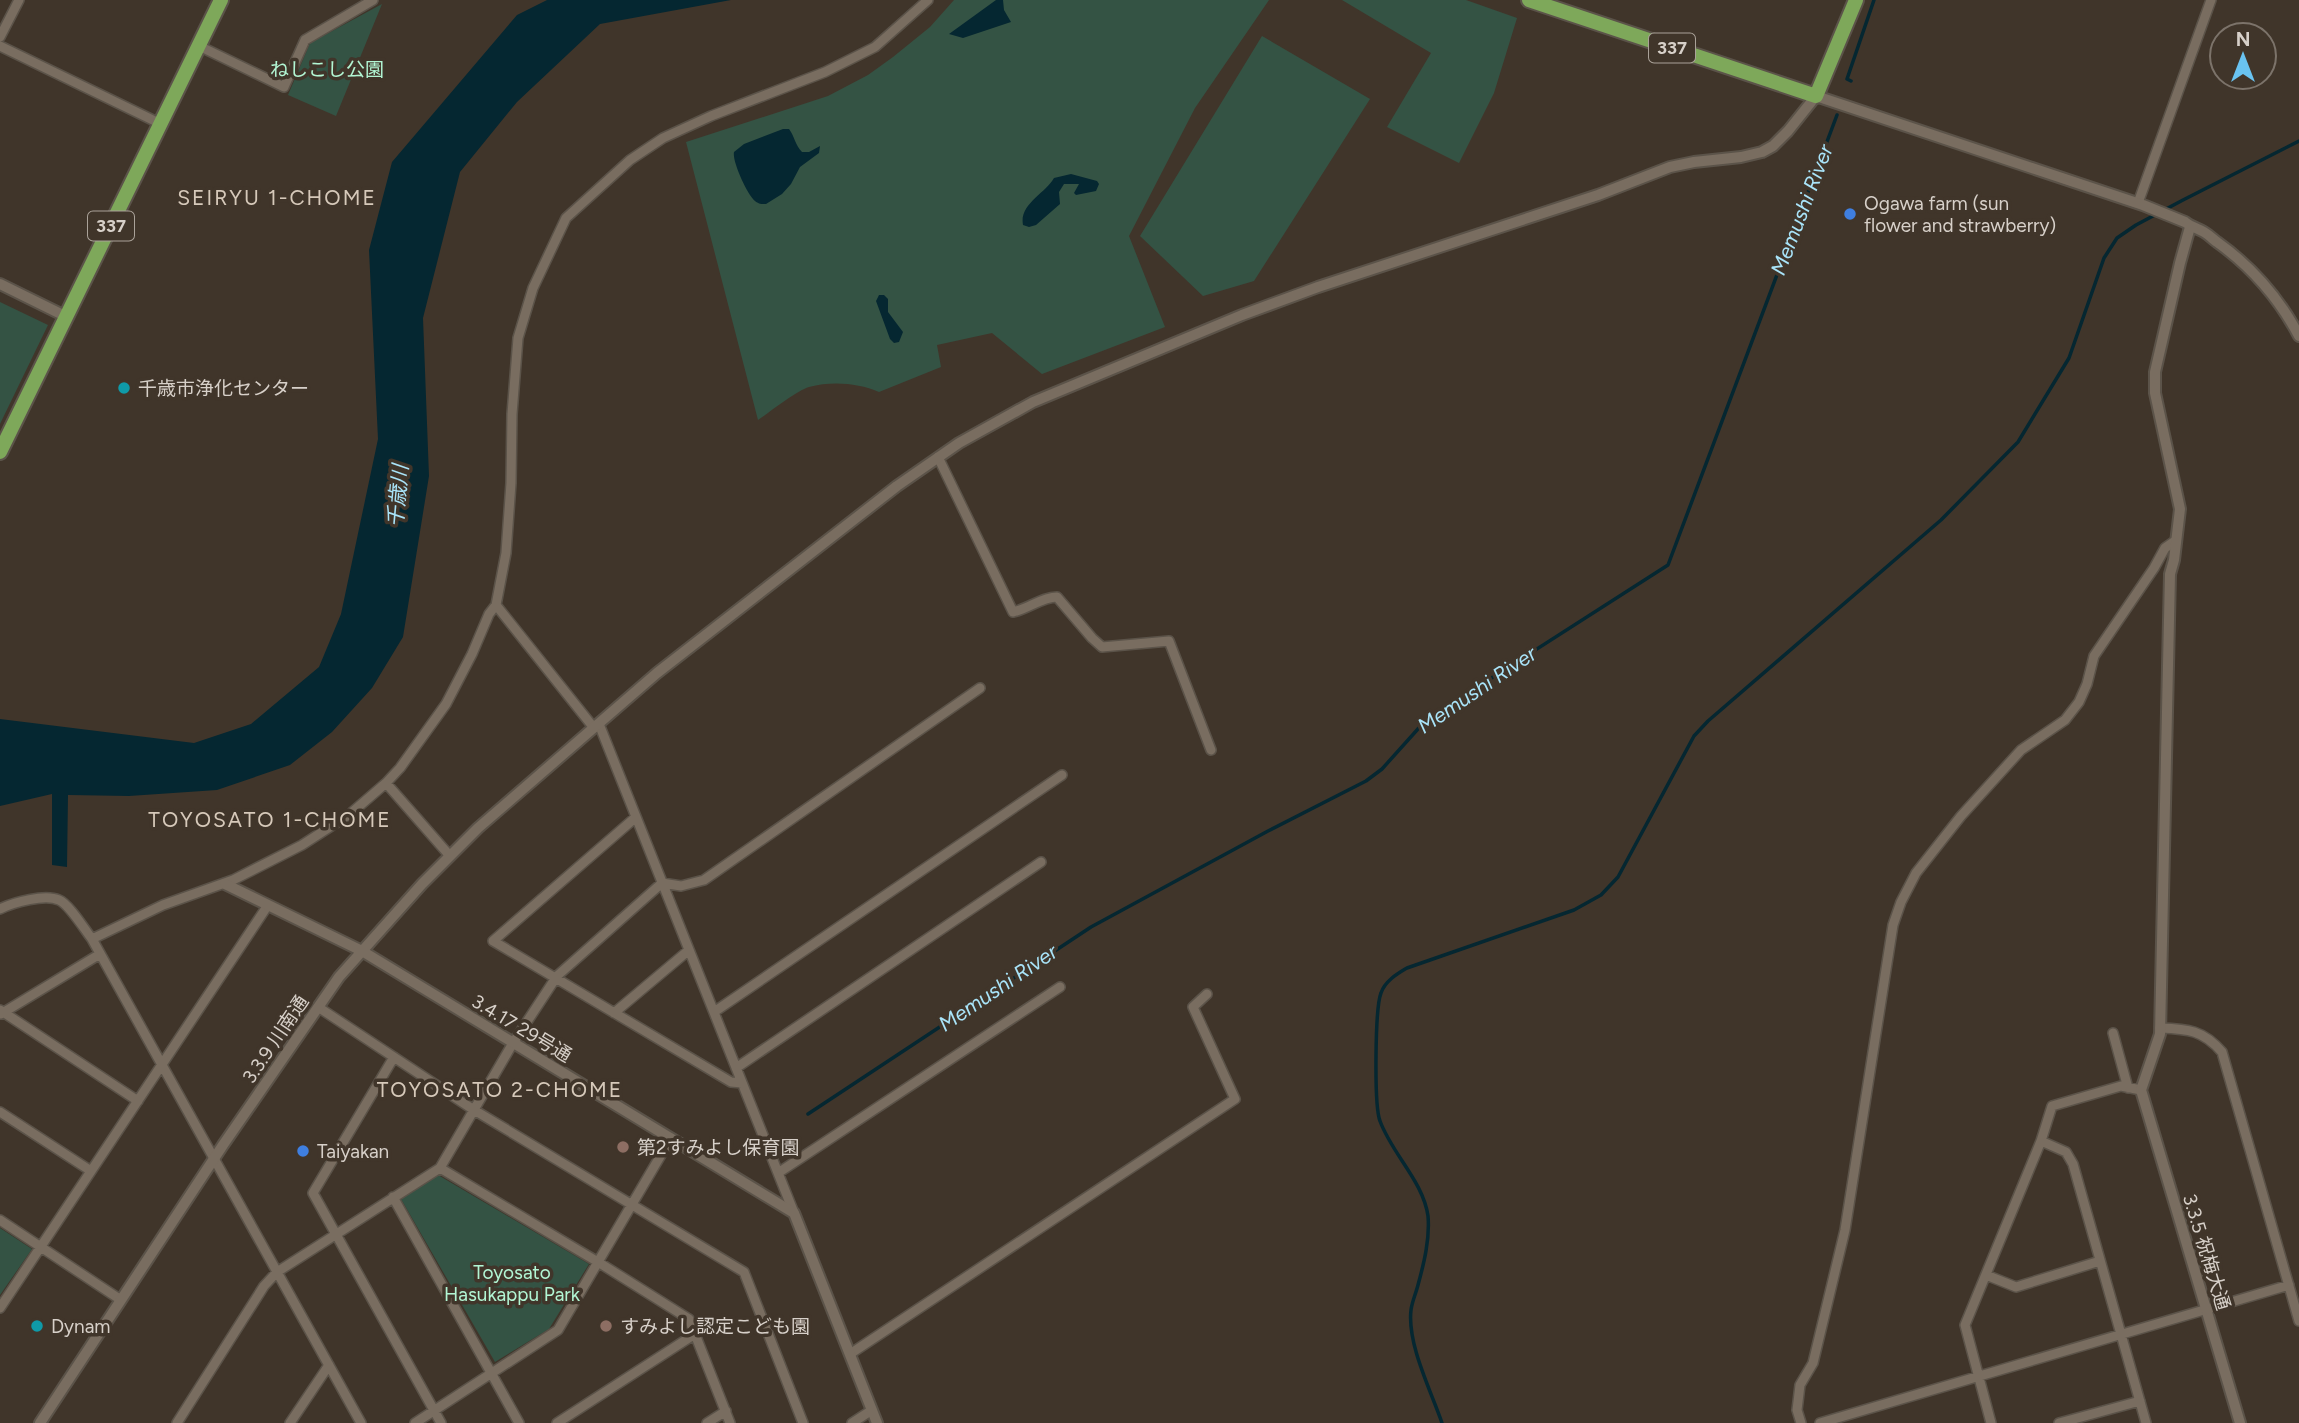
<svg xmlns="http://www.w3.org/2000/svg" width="2299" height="1423" viewBox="0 0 2299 1423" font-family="Figtree,'Noto Sans JP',sans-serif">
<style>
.green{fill:#345344}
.water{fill:#052731}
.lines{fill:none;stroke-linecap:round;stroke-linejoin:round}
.stream{stroke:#052731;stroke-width:3.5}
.minor-casing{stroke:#5b5349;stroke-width:12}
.tertiary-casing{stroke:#5b5349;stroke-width:14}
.trunk-casing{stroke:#5b5349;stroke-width:18}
.minor{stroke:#796d60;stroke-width:9}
.tertiary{stroke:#796d60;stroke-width:10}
.trunk{stroke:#7ea85a;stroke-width:14}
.shop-dot{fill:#3f7fe0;stroke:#40352a;stroke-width:2.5}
.culture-dot{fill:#0f9aa8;stroke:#40352a;stroke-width:2.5}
.education-dot{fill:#8d6e63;stroke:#40352a;stroke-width:2.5}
.labels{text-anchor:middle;stroke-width:7;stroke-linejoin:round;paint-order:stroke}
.shield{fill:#40352a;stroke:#aaa299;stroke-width:2}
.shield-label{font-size:18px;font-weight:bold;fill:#d7d0c9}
.park-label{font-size:19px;fill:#b2f6d4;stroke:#40352a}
.poi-label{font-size:19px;fill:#d7d0c9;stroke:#40352a;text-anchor:start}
.street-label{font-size:19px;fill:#d7d0c9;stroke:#40352a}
.neighbourhood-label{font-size:21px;letter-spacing:2px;fill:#d6c9ba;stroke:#40352a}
.water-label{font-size:21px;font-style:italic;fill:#a9e4f9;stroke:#40352a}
</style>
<rect width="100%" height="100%" fill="#40352a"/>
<path class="green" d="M 954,0 L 1269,0 L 1195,108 L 1129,236 L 1165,327 L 1042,374 L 992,333 L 937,345 L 941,367 L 879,392 C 858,383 832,381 809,387 C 796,391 770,412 758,420 L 686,142 L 828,96 L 868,75 L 893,57 L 930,27 Z
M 1342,0 L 1466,0 L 1517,18 L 1494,93 L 1459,163 L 1387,127 L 1431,53 Z
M 382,4 L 336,116 L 288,95 L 310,43 Z
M 1262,36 L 1370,99 L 1254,281 L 1203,296 L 1140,236 Z
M 0,302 L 48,325 L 0,424 Z
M 438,1175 L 589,1264 L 549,1329 L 495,1362 L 401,1199 Z
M 0,1228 L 32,1249 L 0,1295 Z"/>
<path class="water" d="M 547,0 L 731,0 L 600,24 L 517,102 L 460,172 L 423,318 L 429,476 L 403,637 L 372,688 L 332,732 L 290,765 L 217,790 L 129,796 L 68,795 L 67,867 L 52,865 L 52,794 L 0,806 L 0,719 L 194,743 L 251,724 L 319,667 L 341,614 L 378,439 L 369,250 L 392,162 L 517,15 Z
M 996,0 L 1003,0 L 1004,10 L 1011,22 L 963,38 L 949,34 Z
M 783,129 L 789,129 C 795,137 795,145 802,152 L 809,152 L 820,146 L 819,153 L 800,167 L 791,184 L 782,194 L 766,204 C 760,204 759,204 755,201 C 747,194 732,161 734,152 L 744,144 Z
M 1071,174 L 1097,181 L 1099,184 L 1096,191 L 1076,195 L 1074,193 L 1079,184 L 1064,184 L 1059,192 L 1060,204 L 1036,225 L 1029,227 L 1023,225 C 1019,204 1046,193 1054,178 Z
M 879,295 L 884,295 L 888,299 L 888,312 L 903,332 L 899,342 L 894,343 L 890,339 L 876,301 Z"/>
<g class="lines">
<path class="stream" d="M 1851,81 L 1847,79 L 1874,0
M 808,1114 L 1091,927 L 1268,831 L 1366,781 L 1382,769 L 1426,720 L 1668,565 L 1837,115
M 1442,1423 C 1431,1391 1407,1344 1411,1310 C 1412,1302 1416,1293 1418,1285 C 1424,1263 1430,1239 1428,1216 C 1423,1181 1392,1154 1380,1121 C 1374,1106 1375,1008 1381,993 C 1385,981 1397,974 1407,968 L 1574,910 L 1601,895 L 1618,877 L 1694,736 L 1708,721 L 1941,520 L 2018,442 L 2069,358 L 2104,258 L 2117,238 L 2136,225 L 2183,200 L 2299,141"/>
<defs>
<path id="minor" d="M 0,37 L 19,0
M 0,46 L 161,124
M 199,46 L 284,87 L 305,40 L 373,0
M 2138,203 L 2211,0
M 938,457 L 1013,612 C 1028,609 1042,597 1057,597 L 1092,638 L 1102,647 L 1169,641 L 1211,750
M 496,605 L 594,728
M 599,724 L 794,1213
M 386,783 L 450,856
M 636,817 L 493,941 L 731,1082 L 742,1083
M 0,909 C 14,902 45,894 59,900 C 69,904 85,930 92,939 L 361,1423
M 92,939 L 163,905 L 233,880 L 302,845 L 350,814 L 386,783 L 400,768 L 446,704 L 472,654 L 489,614 L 496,605 L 506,553 L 511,483 L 512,414 L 518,338 L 533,288 L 566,218 L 630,160 L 663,138 L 711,116 L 825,72 L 875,47 L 928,0
M 318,1007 L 474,1110 L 744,1272 L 803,1423
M 0,1010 L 138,1101
M 714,1012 L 1062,775
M 614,1013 L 689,950
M 1,1014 L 100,954
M 2160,1028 C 2188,1029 2203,1030 2222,1052 L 2299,1321
M 2113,1033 L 2128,1088
M 394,1057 L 313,1193 L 441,1423
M 736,1068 L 1041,862
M 0,1112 L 91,1171
M 2041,1141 L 2066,1152 L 2073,1164 L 2146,1423
M 440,1168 L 598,1262 L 689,1319 L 730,1423
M 778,1173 L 1060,987
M 393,1197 L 519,1423
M 0,1220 L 121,1300
M 1986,1275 L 2016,1287 L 2100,1261
M 0,1308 L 268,905
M 850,1354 L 1235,1099 L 1193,1007 L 1207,994
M 177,1423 L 264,1286 L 277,1272 L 440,1168 L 513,1043 L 557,976 L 662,883 L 681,886 L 704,880 L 980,688
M 290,1423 L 329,1365
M 415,1423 L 558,1330 L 671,1138
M 557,1423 L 695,1334
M 707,1423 L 726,1411
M 852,1423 L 872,1410
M 1801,1423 L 1797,1410 L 1800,1385 L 1813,1363 L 1845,1230 L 1893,925 L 1901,902 L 1916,873 L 1961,816 L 2021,750 L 2065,720 L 2079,702 L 2087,684 L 2094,656 L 2154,568 L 2165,548 L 2175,541
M 1820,1423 L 2289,1285
M 1991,1423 L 1965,1325 L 2041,1141 L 2052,1106 L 2121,1086 L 2141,1090
M 2059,1423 L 2140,1401"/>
<path id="tertiary" d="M 2190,227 L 2180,263 L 2155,372 L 2155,393 L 2180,509 L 2174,560 L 2170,574 L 2160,1034 L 2141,1090 L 2240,1423
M 0,284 L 67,317
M 225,884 L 362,951 L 794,1213 L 877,1423
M 40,1423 L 223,1145 L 339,977 L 422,884 L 478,828 L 657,673 L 897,486 L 959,443 L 1033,402 L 1242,315 L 1318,287 L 1598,195 L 1670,167 L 1694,162 L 1741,157 L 1762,152 L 1773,146 L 1788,131 L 1816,96 L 2143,205 L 2185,222 C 2191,227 2197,228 2204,232 C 2209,235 2213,239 2217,242 C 2252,267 2279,298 2299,336"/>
<path id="trunk" d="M 1529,0 L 1816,96 L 1856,0
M 0,452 L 221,0"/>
</defs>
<use href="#minor" class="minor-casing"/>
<use href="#tertiary" class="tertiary-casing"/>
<use href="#trunk" class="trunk-casing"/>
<use href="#minor" class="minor"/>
<use href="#tertiary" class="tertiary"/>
<use href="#trunk" class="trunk"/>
</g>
<g class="shop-dot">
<circle cx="1850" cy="214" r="7"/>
<circle cx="303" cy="1151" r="7"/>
</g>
<g class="culture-dot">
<circle cx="124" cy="388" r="7"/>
<circle cx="37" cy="1326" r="7"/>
</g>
<g class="education-dot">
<circle cx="623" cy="1147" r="7"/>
<circle cx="606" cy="1326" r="7"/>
</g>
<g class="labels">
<g class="shield">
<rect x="1649" y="33.5" width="46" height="29" rx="5"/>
<rect x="88" y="211.5" width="46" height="29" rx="5"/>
</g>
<g class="shield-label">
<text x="1672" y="54">337</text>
<text x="111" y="232">337</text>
</g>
<g class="park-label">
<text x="327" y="76">ねしこし公園</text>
<text x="512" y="1279">Toyosato<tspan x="512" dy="22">Hasukappu Park</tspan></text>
</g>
<g class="poi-label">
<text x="1864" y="210">Ogawa farm (sun<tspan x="1864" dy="22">flower and strawberry)</tspan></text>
<text x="138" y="395">千歳市浄化センター</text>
<text x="637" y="1154">第2すみよし保育園</text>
<text x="317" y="1158">Taiyakan</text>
<text x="51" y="1333">Dynam</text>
<text x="620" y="1333">すみよし認定こども園</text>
</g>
<g class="street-label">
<text transform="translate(522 1028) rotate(31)" y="7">3.4.17 29号通</text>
<text transform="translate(275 1039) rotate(-56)" y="7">3.3.9 川南通</text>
<text transform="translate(2207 1252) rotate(73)" y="7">3.3.5 祝梅大通</text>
</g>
<g class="neighbourhood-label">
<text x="277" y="205">SEIRYU 1-CHOME</text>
<text x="270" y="827">TOYOSATO 1-CHOME</text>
<text x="500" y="1097">TOYOSATO 2-CHOME</text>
</g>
<g class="water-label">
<text transform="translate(1802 210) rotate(-69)" y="7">Memushi River</text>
<text transform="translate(398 496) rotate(-85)" y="7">千歳川</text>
<text transform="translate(1477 690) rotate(-34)" y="7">Memushi River</text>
<text transform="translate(998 988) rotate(-34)" y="7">Memushi River</text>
</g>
</g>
<g transform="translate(2243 56)"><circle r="33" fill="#40352a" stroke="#7c736a" stroke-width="2"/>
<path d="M0-5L12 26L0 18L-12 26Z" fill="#69c3f1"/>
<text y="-10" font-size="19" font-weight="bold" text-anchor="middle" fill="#d7d0c9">N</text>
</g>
</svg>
